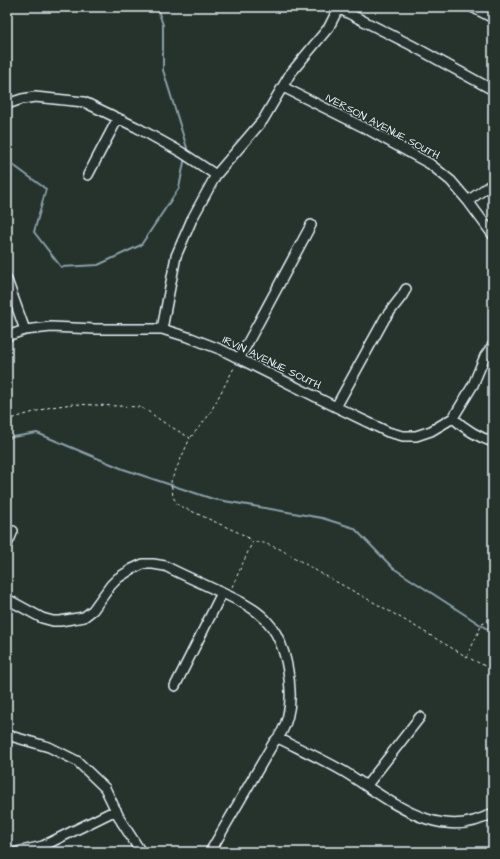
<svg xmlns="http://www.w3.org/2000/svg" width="500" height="859" viewBox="0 0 500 859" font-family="'Architects Daughter',sans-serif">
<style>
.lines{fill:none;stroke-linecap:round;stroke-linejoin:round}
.stream{stroke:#8a9fa8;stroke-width:2}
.minor-casing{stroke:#e8f1f8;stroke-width:12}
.path{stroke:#e8f1f8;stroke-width:1;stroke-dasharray:3 3;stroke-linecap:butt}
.minor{stroke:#26332d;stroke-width:9}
.labels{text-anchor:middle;stroke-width:3;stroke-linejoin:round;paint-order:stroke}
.street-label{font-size:11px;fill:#e8f1f8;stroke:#26332d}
</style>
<rect width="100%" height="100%" fill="#26332d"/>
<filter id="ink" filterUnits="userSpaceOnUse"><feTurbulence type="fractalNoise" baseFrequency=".025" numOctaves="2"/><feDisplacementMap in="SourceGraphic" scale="8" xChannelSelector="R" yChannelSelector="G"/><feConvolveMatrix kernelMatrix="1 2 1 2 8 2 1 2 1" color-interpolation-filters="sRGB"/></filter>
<g filter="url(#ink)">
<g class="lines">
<path class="stream" d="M 157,7 L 163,25 L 163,70 L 187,148 L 186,151
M 7,166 L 13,165 L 46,189 L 34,232 L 61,267 L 98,265 L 141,245 L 179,188 L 185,157
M 7,438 L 37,433 L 123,469 L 213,499 L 322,518 L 354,528 L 393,568 L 487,629 L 493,631"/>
<defs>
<path id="minor" d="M 336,7 L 411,45 L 493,90
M 472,7 L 493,18
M 283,87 L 369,130 L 430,164 L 451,181 L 468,201 L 493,235
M 7,104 L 22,99 L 35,97 L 84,102 L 136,127 L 181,152 L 216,175
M 88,175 L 118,118
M 468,201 L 493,183
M 7,280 L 25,330 L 7,336
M 162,329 L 176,256 L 192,219 L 216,175 L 263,120 L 290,74 L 329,27 L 339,7
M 25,330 L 51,327 L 95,329 L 162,329 L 191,338 L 222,350 L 336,407 L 388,432 L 403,436 L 416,436 L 431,431 L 453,418 L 473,385 L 485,356 L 493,345
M 239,359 L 311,225
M 336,407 L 385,318 L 402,296 L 406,289
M 453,418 C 465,429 478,437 493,442
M 7,545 L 13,531
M 7,599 L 42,618 L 53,621 L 60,621 L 84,617 L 93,610 L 111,585 L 118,578 L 132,569 L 143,564 L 153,564 L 165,566 C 183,575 201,583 218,591 C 235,599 252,606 265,619 C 283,637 289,667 290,691 C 291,707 287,730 274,742 L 210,852
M 175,686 L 222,593
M 7,735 L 49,747 L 77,761 L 105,788 L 121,821 L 141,852
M 278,738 C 300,749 322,759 343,771 C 388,798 438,845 493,813
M 367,785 L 420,717
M 17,852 L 43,846 L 116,810"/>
</defs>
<use href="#minor" class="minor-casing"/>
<path class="path" d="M 7,420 L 51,407 L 73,404 L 140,407 L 149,412 L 163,422 L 190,438 L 171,481 L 173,497 L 178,505 L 246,536 L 253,543 L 258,542 L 264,543 L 280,549 L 322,574 L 384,608 L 467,657 L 493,670
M 191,437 L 209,415 L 235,366
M 232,587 L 252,543
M 467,657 L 482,624 L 487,622 L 493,623"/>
<use href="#minor" class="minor"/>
</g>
</g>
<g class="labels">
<g class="street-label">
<text transform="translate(383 126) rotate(28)" y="4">IVERSON AVENUE SOUTH</text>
<text transform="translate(272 362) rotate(26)" y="4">IRVIN AVENUE SOUTH</text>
</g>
</g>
<rect width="500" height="859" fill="none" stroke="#26332d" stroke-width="24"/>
<rect x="12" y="12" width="476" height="835" fill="none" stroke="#e8f1f8" stroke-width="1.5" filter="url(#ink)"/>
</svg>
